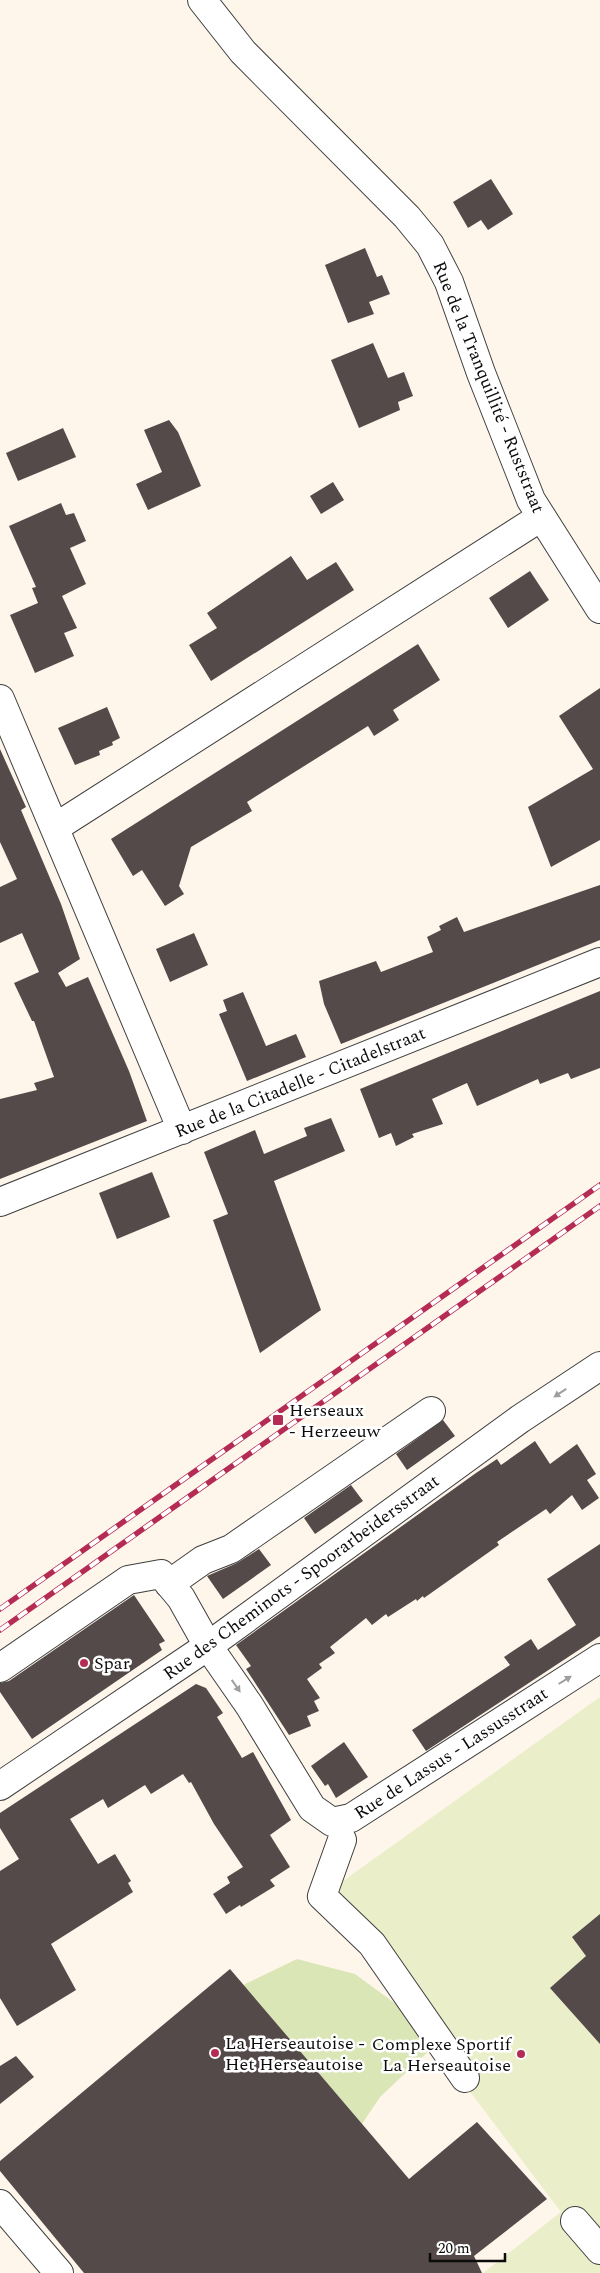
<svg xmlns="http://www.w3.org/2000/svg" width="600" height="2273" viewBox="0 0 600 2273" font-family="Spectral,serif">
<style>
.green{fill:#dbe6b7}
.pitch{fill:#eaeec9}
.building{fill:#544a49}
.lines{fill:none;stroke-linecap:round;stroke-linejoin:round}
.minor-casing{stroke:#3f3f3f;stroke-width:30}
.minor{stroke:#fff;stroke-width:28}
.rail-casing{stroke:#b42b53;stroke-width:5.5}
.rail{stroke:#fff;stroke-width:4;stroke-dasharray:11;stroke-linecap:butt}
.oneway{fill:#9e9e9e}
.poi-dot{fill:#b42b53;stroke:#fff;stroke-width:2}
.labels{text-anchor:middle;stroke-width:5;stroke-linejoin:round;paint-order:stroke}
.street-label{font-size:18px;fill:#0c0c0c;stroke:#fff}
.poi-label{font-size:18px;fill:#0c0c0c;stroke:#fff;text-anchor:start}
</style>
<rect width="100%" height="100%" fill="#fef6eb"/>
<path class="green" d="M 297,1959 L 355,1974 L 396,2004 L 430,2050 L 380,2097 L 362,2124 L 243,1985 Z"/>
<path class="pitch" d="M 600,1697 L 600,2273 L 483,2273 L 561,2212 L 322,1896 Z"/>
<path class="building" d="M 491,179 L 513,214 L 488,230 L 481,220 L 468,228 L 453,202 Z
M 365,248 L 377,277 L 382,275 L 390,294 L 369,302 L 374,314 L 348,323 L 325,265 Z
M 373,343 L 388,378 L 404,372 L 413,396 L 398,402 L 400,410 L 359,428 L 331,360 Z
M 169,420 L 178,432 L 201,486 L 148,510 L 136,484 L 162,472 L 144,430 Z
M 63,428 L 76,457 L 18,481 L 6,453 Z
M 333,482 L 344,500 L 321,514 L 310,496 Z
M 61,503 L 66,515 L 74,513 L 86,541 L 70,548 L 86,584 L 62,596 L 77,628 L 64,633 L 74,656 L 35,673 L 10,615 L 38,603 L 32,588 L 36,587 L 9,526 Z
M 291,556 L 307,580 L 336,562 L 354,590 L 211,681 L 189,645 L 217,628 L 207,613 Z
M 530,571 L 549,600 L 508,628 L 489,598 Z
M 418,644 L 440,680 L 393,710 L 399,720 L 374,736 L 368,726 L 247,802 L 252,811 L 191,847 L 179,886 L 184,894 L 165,906 L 142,870 L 133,876 L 111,839 Z
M 600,688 L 600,840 L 551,867 L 528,807 L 593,769 L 559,716 Z
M 107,707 L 120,738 L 112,742 L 113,745 L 99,751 L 100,755 L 75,765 L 58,728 Z
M 0,749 L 26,807 L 21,810 L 61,904 L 80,959 L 58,973 L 66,987 L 88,977 L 129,1071 L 147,1121 L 0,1179 L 0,1099 L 37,1090 L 34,1083 L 54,1077 L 34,1021 L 32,1021 L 14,983 L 39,972 L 22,933 L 0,943 L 0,887 L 17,879 L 0,842 Z
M 600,885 L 600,940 L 341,1044 L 324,1004 L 319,981 L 376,961 L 381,972 L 433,952 L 427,937 L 441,930 L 439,926 L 457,917 L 464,932 Z
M 194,933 L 208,965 L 170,982 L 156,949 Z
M 600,991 L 600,1068 L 571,1079 L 568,1073 L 540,1084 L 538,1079 L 477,1106 L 467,1083 L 432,1099 L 443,1124 L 412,1134 L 414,1137 L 396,1146 L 391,1133 L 379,1138 L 360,1089 Z
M 243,992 L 266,1046 L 296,1034 L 306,1057 L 247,1081 L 219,1014 L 227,1011 L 223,1000 Z
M 331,1118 L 345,1151 L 274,1181 L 321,1310 L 260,1353 L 213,1220 L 228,1214 L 204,1152 L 255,1130 L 264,1154 L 307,1136 L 304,1128 Z
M 152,1172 L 170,1217 L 117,1239 L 99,1193 Z
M 443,1420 L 455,1436 L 407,1470 L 396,1454 Z
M 535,1441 L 550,1464 L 577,1444 L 596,1474 L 587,1480 L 599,1498 L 582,1510 L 572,1495 L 550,1514 L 546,1509 L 497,1542 L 499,1545 L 424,1598 L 423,1596 L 417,1601 L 416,1599 L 388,1617 L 386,1614 L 372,1625 L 366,1618 L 330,1647 L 335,1653 L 319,1664 L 322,1668 L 307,1679 L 320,1698 L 314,1701 L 319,1711 L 307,1716 L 311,1726 L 289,1735 L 246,1669 L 251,1666 L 236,1645 L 476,1473 L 497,1459 L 501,1465 Z
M 351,1485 L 363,1501 L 315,1534 L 304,1518 Z
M 600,1544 L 600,1636 L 426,1751 L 412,1730 L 510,1665 L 504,1657 L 531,1639 L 538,1650 L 576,1625 L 547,1579 Z
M 259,1549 L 271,1565 L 223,1599 L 207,1576 L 237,1563 Z
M 134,1595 L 165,1641 L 159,1644 L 162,1650 L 32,1739 L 0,1692 L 0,1683 L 9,1681 Z
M 196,1684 L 206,1688 L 223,1713 L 217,1717 L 242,1758 L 253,1752 L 291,1820 L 270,1835 L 290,1867 L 270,1880 L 275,1886 L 241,1907 L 240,1905 L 226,1914 L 213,1894 L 230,1883 L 227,1877 L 243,1867 L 214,1824 L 191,1782 L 189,1783 L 183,1774 L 151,1794 L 145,1785 L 108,1808 L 103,1799 L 70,1819 L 98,1864 L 115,1854 L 131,1881 L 128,1883 L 133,1892 L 51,1944 L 76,1990 L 17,2026 L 0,1998 L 0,1871 L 19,1859 L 0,1828 L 0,1813 Z
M 344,1742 L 368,1777 L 336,1798 L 328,1784 L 325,1786 L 311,1766 Z
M 600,1914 L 600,2044 L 550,1988 L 586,1956 L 572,1937 Z
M 230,1969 L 409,2179 L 477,2122 L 547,2199 L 474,2256 L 482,2273 L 84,2273 L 0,2171 L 0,2161 Z
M 16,2056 L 34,2077 L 0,2104 L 0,2066 Z"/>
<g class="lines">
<defs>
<path id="minor" d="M 202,0 L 243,52 L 407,217 L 430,245 L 449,282 L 481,373 L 531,500 L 600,609
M 0,699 L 182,1130
M 56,827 L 541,517
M 0,1202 L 600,962
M 169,1584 L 203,1560 L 231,1549 L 431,1411
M 0,1668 L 128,1580 L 161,1574 L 181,1598 L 208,1646 L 249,1705 L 312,1808 L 332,1822 L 351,1818 L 600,1658
M 0,1786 L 208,1646 L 520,1419 L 600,1366
M 342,1840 L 322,1896 L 372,1944 L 465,2078
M 0,2204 L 59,2273
M 575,2221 L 600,2250"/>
</defs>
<use href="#minor" class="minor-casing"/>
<use href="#minor" class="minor"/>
<defs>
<path id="rail" d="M 0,1609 L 600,1185
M 0,1630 L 600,1206"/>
</defs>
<use href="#rail" class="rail-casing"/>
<use href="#rail" class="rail"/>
</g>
<defs><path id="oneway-solid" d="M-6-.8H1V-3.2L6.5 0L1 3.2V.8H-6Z" transform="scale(1.25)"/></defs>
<g class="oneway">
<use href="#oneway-solid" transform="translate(560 1393) rotate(146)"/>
<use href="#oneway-solid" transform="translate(565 1680) rotate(-32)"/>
<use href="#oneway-solid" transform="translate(236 1686) rotate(55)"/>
</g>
<g class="poi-dot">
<rect x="272" y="1414" width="12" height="12" rx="2.5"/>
<circle cx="84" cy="1663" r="5"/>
<circle cx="215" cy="2053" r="5"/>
<circle cx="521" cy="2054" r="5"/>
</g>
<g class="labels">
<g class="street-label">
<text transform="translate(489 387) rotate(68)" y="6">Rue de la Tranquillité - Ruststraat</text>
<text transform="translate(300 1082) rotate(-22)" y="6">Rue de la Citadelle - Citadelstraat</text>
<text transform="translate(301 1577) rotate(-36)" y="6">Rue des Cheminots - Spoorarbeidersstraat</text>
<text transform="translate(451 1753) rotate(-33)" y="6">Rue de Lassus - Lassusstraat</text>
</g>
<g class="poi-label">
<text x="289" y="1416">Herseaux<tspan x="289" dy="21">- Herzeeuw</tspan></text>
<text x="94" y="1669">Spar</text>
<text x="225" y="2049">La Herseautoise -<tspan x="225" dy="21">Het Herseautoise</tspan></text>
<text x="511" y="2050" text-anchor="end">Complexe Sportif<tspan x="511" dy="21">La Herseautoise</tspan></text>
</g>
</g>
<path d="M430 2253v8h75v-8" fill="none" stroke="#0c0c0c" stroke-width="2.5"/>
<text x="438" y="2253" font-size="15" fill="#0c0c0c" stroke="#ffffff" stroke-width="4" paint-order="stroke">20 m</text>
</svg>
